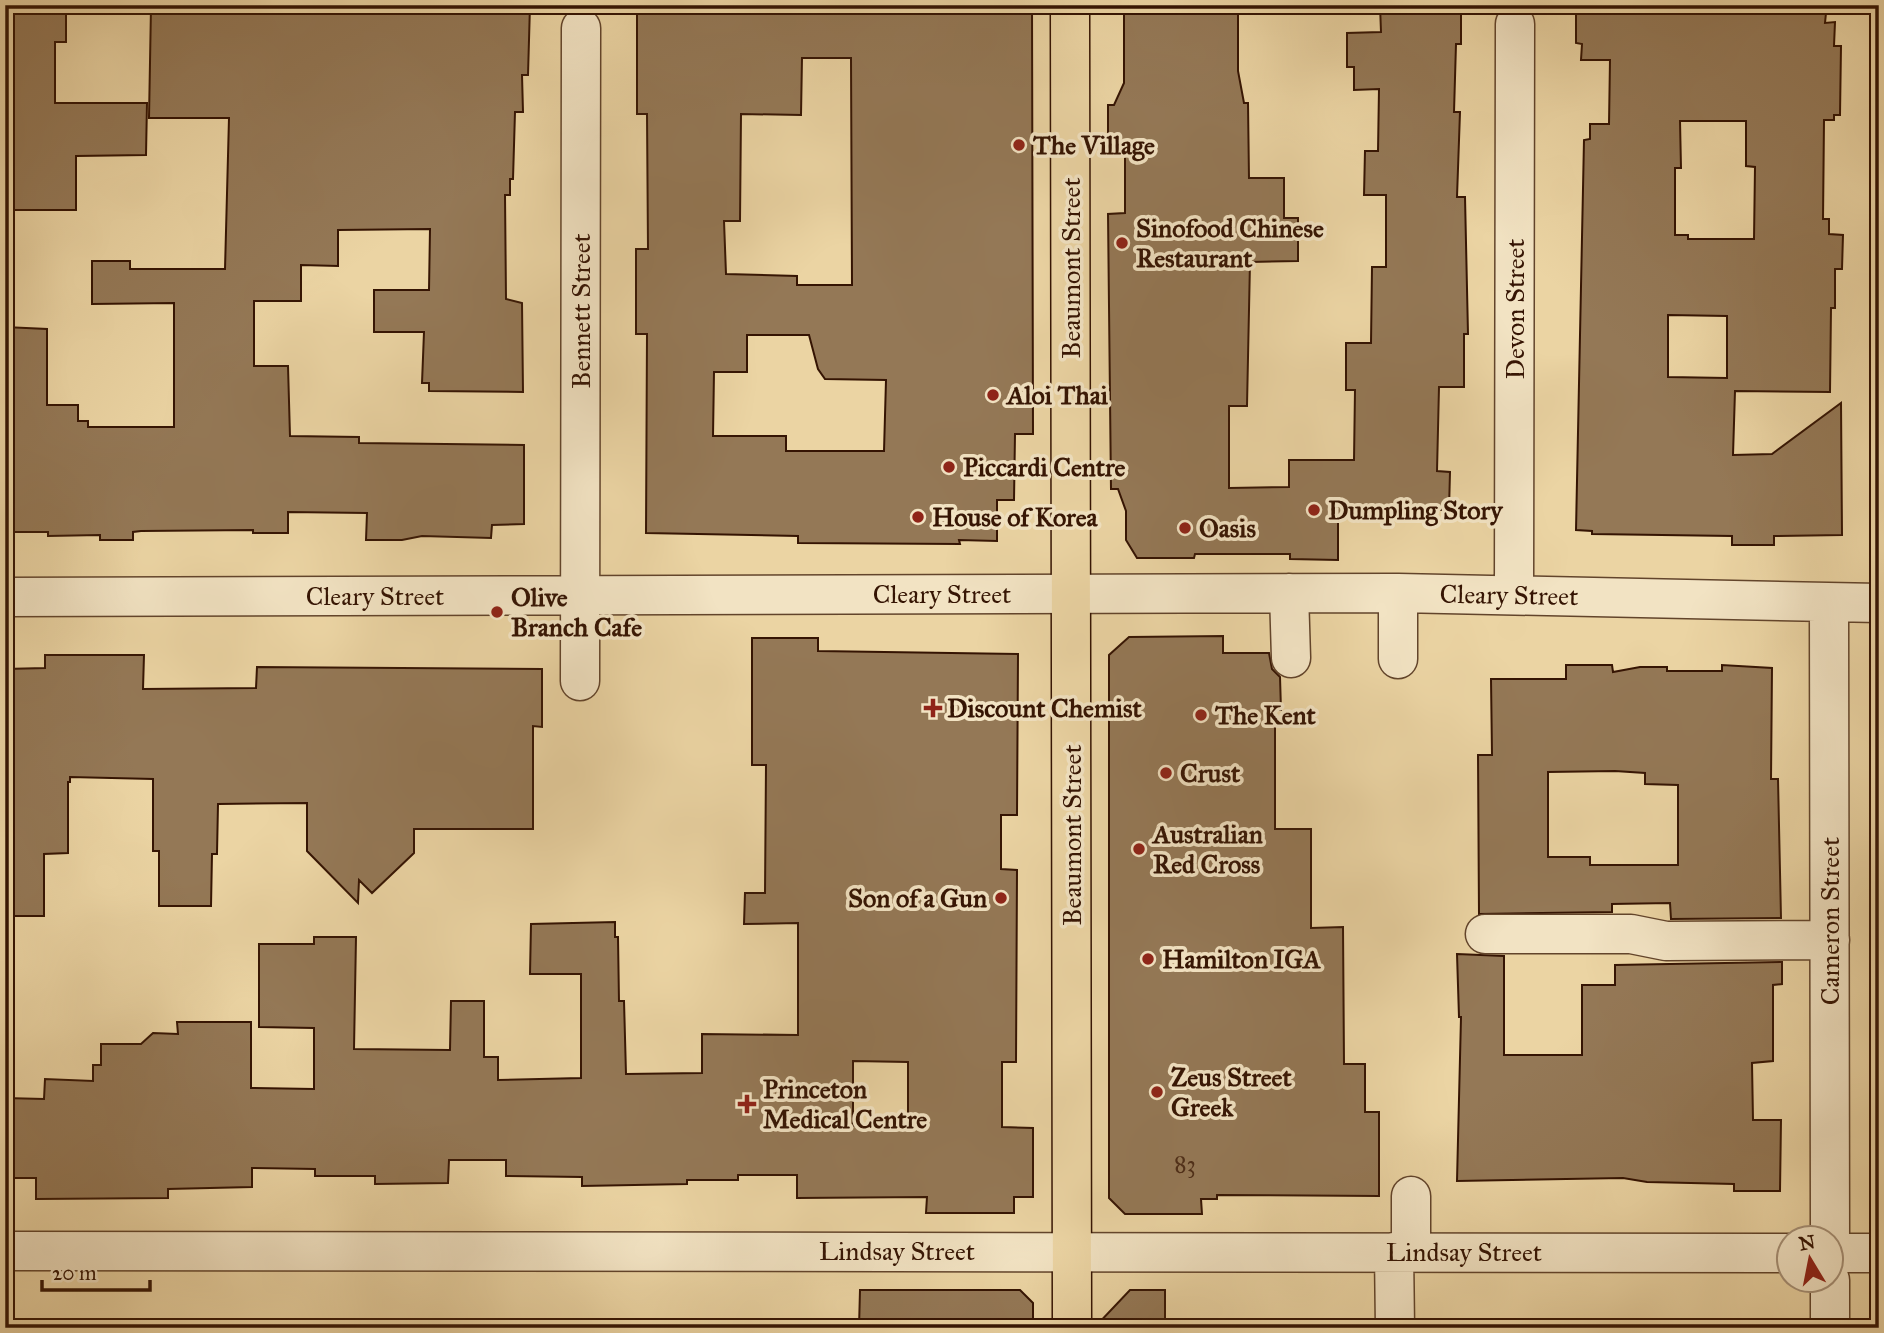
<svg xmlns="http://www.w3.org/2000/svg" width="1884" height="1333" viewBox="0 0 1884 1333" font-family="'IM FELL Great Primer',serif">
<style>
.building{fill:#947856;stroke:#351403;stroke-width:2;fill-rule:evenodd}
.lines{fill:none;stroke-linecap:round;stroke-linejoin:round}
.minor-casing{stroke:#62442b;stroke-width:41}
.major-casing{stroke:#351403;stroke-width:41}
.minor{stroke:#f2e3c3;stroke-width:38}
.major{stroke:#ebd4a3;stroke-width:38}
.poi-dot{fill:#8f2418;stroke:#f2e3c3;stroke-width:2.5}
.labels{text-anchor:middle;stroke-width:7;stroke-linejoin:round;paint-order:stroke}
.number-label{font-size:23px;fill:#4d2d18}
.poi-label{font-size:26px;font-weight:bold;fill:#351403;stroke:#f2e3c3;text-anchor:start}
.street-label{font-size:26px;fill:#351403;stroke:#f2e3c3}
</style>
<rect width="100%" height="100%" fill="#ebd4a3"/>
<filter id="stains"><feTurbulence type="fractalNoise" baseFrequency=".00286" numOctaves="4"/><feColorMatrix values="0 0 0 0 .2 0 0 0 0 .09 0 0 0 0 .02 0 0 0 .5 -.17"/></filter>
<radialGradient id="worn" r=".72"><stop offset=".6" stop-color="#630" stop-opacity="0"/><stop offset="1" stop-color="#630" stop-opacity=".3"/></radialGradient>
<path class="building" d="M 5,5 L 66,5 L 66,42 L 55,42 L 55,103 L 147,103 L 146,155 L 76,156 L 76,210 L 5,210 Z
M 229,5 L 530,5 L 528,75 L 522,75 L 523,112 L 515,112 L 513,179 L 510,179 L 510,195 L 505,195 L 506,299 L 522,303 L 523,392 L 429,391 L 429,383 L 422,383 L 424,332 L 374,332 L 374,290 L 429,290 L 430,229 L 338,230 L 338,266 L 301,265 L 301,301 L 254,301 L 254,366 L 288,366 L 290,436 L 359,437 L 359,443 L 524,445 L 524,524 L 492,525 L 491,538 L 422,536 L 402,540 L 366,540 L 367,513 L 288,512 L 288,533 L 253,533 L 253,530 L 141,531 L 133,532 L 133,540 L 100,540 L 100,535 L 48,536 L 48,532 L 5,532 L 5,327 L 47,329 L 47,405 L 78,405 L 78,421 L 88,421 L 88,427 L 174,427 L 174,303 L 92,304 L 92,261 L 130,261 L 130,269 L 225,269 L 229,118 L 149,118 L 151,7 Z
M 637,5 L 1032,5 L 1033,434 L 1015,434 L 1014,500 L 997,500 L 997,541 L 959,540 L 960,544 L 798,543 L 798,536 L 646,533 L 647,334 L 636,334 L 636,249 L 648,249 L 647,114 L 637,114 ZM 802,58 L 851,58 L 852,285 L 797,285 L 797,276 L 726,274 L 724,221 L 740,221 L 741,114 L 801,115 ZM 747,335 L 809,335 L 818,369 L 825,379 L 886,380 L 884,451 L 786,451 L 786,436 L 713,436 L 714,372 L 747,372 Z
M 1124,5 L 1238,5 L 1238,71 L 1244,103 L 1248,103 L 1249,178 L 1284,178 L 1284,218 L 1298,218 L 1298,261 L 1250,262 L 1247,406 L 1229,406 L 1229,488 L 1289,487 L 1289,460 L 1354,460 L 1355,390 L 1346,390 L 1346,343 L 1371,343 L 1372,267 L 1386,267 L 1386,195 L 1364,195 L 1365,151 L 1378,151 L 1379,89 L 1354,90 L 1354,67 L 1347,67 L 1347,33 L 1381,32 L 1380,5 L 1461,5 L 1461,44 L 1456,44 L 1454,112 L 1460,112 L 1457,197 L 1465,197 L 1468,334 L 1464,334 L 1464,387 L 1439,387 L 1437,471 L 1450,472 L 1449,510 L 1413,510 L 1413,515 L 1338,514 L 1338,560 L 1290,559 L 1290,554 L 1195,554 L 1194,558 L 1137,558 L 1126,540 L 1126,511 L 1118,489 L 1111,489 L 1108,214 L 1125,213 L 1125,154 L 1108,153 L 1108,105 L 1114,105 L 1124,83 Z
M 1587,5 L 1789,5 L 1789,13 L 1826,13 L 1825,23 L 1835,22 L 1834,46 L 1841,46 L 1840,115 L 1834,115 L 1834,120 L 1824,120 L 1823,219 L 1829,219 L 1829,234 L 1843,235 L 1842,269 L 1835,269 L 1835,308 L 1831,308 L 1830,392 L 1735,391 L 1733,455 L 1772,454 L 1841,403 L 1842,535 L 1774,536 L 1774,545 L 1732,545 L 1732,536 L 1592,534 L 1592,531 L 1576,530 L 1584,140 L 1590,139 L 1590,124 L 1609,124 L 1610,60 L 1581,60 L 1582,44 L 1576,43 L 1576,12 L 1587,12 ZM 1680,121 L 1746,121 L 1746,166 L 1755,167 L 1754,239 L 1688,239 L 1688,235 L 1675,235 L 1675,168 L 1681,168 ZM 1668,315 L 1727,316 L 1727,378 L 1668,377 Z
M 1223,636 L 1223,653 L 1269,653 L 1272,669 L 1280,677 L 1281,710 L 1275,710 L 1275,829 L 1311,829 L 1311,928 L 1343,927 L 1344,1064 L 1365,1064 L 1365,1112 L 1379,1112 L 1379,1196 L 1217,1195 L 1217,1199 L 1201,1199 L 1202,1214 L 1125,1214 L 1109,1198 L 1109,655 L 1129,637 Z
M 752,638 L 818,638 L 818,651 L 1018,654 L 1017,815 L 1001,815 L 1001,869 L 1017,870 L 1016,1062 L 1002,1062 L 1002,1127 L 1033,1128 L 1033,1197 L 1014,1197 L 1014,1213 L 926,1213 L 927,1197 L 797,1198 L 797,1175 L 738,1175 L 738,1180 L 687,1180 L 687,1184 L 582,1186 L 582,1177 L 506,1176 L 506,1160 L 449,1160 L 448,1183 L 375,1184 L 375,1176 L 315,1176 L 315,1169 L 252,1168 L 252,1187 L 168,1189 L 168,1198 L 36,1199 L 36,1178 L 5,1178 L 5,1098 L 44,1099 L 45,1079 L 93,1081 L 93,1065 L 101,1065 L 101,1044 L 141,1044 L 153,1033 L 178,1034 L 177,1022 L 251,1022 L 251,1088 L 314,1089 L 314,1028 L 259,1027 L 259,944 L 314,944 L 314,937 L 356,937 L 354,1049 L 450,1050 L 451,1001 L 484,1001 L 484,1057 L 498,1057 L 498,1080 L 581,1078 L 581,974 L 530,974 L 531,924 L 615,922 L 615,937 L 618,937 L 619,1001 L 624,1001 L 626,1074 L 702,1073 L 702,1034 L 798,1035 L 798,923 L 744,924 L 745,893 L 765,893 L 766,765 L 752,765 ZM 853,1061 L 908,1062 L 908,1125 L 853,1126 Z
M 45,655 L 144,655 L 143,689 L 256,688 L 257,667 L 542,669 L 542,727 L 533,726 L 533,829 L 414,829 L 414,853 L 372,893 L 359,880 L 358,903 L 307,851 L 307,803 L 218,804 L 217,854 L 212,854 L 211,906 L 159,906 L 159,851 L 153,851 L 153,779 L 70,777 L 70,782 L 68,782 L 68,853 L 44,854 L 44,916 L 5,916 L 5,669 L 45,668 Z
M 1566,665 L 1612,665 L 1613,672 L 1640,667 L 1667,667 L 1667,671 L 1722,671 L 1722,665 L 1772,668 L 1771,779 L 1778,779 L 1781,918 L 1671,919 L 1670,903 L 1612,904 L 1612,912 L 1479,914 L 1478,755 L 1492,755 L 1491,679 L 1566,679 ZM 1615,771 L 1645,773 L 1645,784 L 1678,785 L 1678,865 L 1590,865 L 1590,857 L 1548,857 L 1548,772 Z
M 1457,954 L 1504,956 L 1504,1055 L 1582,1055 L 1582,985 L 1615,985 L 1615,965 L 1782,962 L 1782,984 L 1773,985 L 1773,1061 L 1752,1063 L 1753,1120 L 1781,1120 L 1780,1191 L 1734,1191 L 1734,1184 L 1647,1182 L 1623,1178 L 1457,1181 L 1461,1017 L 1459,1017 Z
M 860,1290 L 1020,1290 L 1033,1303 L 1033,1328 L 859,1328 Z
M 1130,1290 L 1165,1290 L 1165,1328 L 1094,1328 Z"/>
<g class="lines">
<defs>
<path id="minor" d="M 1289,593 L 1291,658
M 1514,594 L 1515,24
M 5,597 L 1398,593 L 1879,603
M 1829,603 L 1830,1238
M 1398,659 L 1398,593
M 580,681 L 581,28
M 1485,934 L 1631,934 L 1666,941 L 1830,940
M 1411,1196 L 1411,1252
M 5,1251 L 1790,1253
M 1394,1252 L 1395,1328
M 1832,1253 L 1879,1253
M 1830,1280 L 1830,1328"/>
<path id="major" d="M 1070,5 L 1072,1328"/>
</defs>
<use href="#minor" class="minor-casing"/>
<use href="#major" class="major-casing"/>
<use href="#minor" class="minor"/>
<use href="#major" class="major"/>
</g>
<g class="poi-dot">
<circle cx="1019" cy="145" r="7"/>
<circle cx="1122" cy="243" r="7"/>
<circle cx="993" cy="395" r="7"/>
<circle cx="949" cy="467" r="7"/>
<circle cx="1314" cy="510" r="7"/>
<circle cx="918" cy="517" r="7"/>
<circle cx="1185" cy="528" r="7"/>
<circle cx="497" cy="612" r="7"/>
<path d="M929.5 697.5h7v7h7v7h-7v7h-7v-7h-7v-7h7z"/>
<circle cx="1201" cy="715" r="7"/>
<circle cx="1166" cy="773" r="7"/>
<circle cx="1139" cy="849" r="7"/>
<circle cx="1001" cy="898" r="7"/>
<circle cx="1148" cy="959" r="7"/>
<circle cx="1157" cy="1092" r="7"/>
<path d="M743.5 1093.5h7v7h7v7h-7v7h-7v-7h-7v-7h7z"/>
</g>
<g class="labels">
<g class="number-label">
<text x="1185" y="1172">83</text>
</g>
<g class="poi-label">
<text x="1033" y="154">The Village</text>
<text x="1136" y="237">Sinofood Chinese<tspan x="1136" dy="30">Restaurant</tspan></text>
<text x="1007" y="404">Aloi Thai</text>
<text x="963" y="476">Piccardi Centre</text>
<text x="1328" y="519">Dumpling Story</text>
<text x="932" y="526">House of Korea</text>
<text x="1199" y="537">Oasis</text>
<text x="511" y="606">Olive<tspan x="511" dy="30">Branch Cafe</tspan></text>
<text x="947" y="717">Discount Chemist</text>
<text x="1215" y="724">The Kent</text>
<text x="1180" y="782">Crust</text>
<text x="1153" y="843">Australian<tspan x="1153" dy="30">Red Cross</tspan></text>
<text x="987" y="907" text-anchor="end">Son of a Gun</text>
<text x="1162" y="968">Hamilton IGA</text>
<text x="1171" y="1086">Zeus Street<tspan x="1171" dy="30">Greek</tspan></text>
<text x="763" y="1098">Princeton<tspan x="763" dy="30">Medical Centre</tspan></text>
</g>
<g class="street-label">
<text transform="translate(1071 268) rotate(-90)" y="9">Beaumont Street</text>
<text transform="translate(1515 309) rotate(-90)" y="9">Devon Street</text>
<text transform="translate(581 311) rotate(-90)" y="9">Bennett Street</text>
<text x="942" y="603">Cleary Street</text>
<text transform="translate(1509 595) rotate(1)" y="9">Cleary Street</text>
<text x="375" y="605">Cleary Street</text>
<text transform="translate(1072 835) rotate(-90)" y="9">Beaumont Street</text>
<text transform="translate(1830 921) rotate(-90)" y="9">Cameron Street</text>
<text x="897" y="1260">Lindsay Street</text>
<text x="1464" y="1261">Lindsay Street</text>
</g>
</g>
<rect width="1884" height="1333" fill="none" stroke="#ebd4a3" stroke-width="28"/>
<rect x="7" y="7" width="1870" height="1319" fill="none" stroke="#351403" stroke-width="3.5"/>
<rect x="14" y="14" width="1856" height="1305" fill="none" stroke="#351403" stroke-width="2"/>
<g transform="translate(1810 1259) rotate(350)"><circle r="33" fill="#f2e3c3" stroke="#a69076" stroke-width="2"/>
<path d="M0-5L12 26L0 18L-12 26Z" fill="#8f2418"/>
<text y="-10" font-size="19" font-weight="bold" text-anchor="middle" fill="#351403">N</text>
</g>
<path d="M42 1280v10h108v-10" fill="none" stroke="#351403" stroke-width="3.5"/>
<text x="52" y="1280" font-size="21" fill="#351403" stroke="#f2e3c3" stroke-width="5" paint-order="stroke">20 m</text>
<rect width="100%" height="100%" filter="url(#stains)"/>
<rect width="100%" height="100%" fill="url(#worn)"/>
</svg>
